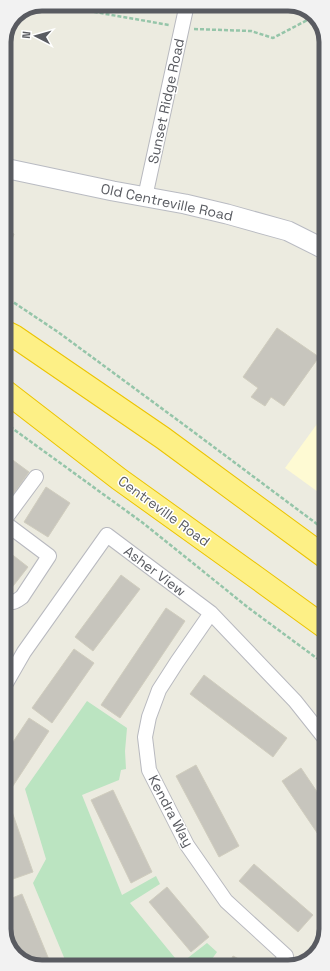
<svg xmlns="http://www.w3.org/2000/svg" width="330" height="971" viewBox="0 0 330 971" font-family="'Space Grotesk',sans-serif">
<style>
.commercial{fill:#fefad3}
.green{fill:#bbe4c1}
.building{fill:#c7c5bd;stroke:#d0cdbe}
.lines{fill:none;stroke-linecap:round;stroke-linejoin:round}
.street-casing{stroke:#b8b9bf;stroke-width:16}
.secondary-casing{stroke:#b9bbc2;stroke-width:21}
.highway-casing{stroke:#ecc400;stroke-width:24}
.path{stroke:#95c5a9;stroke-width:2.5;stroke-dasharray:4 2;stroke-linecap:butt}
.street{stroke:#fff;stroke-width:14}
.secondary{stroke:#fff;stroke-width:19}
.highway{stroke:#fdf086;stroke-width:22}
.labels{text-anchor:middle;stroke-width:3;stroke-linejoin:round;paint-order:stroke}
.street-label{font-size:14px;fill:#595b61;stroke:#fff}
.rim{fill:none;stroke:#595b61;stroke-width:5}
</style>
<rect width="100%" height="100%" fill="#ecebe0"/>
<path class="commercial" d="M 325,413 L 325,497 L 285,468 Z"/>
<path class="green" d="M 87,701 L 127,728 L 125,751 L 126,769 L 121,770 L 119,780 L 82,795 L 122,895 L 156,876 L 160,884 L 130,903 L 180,964 L 207,943 L 217,952 L 207,966 L 68,967 L 33,883 L 46,859 L 25,789 Z"/>
<path class="building" d="M 4,230 L 14,234 L 6,255 L 4,254 Z
M 277,328 L 319,357 L 284,406 L 271,397 L 265,406 L 251,397 L 258,388 L 243,377 Z
M 6,455 L 29,472 L 6,505 L 5,504 L 5,457 Z
M 46,487 L 70,503 L 48,537 L 24,522 Z
M 5,549 L 28,567 L 10,590 L 5,585 Z
M 121,575 L 140,589 L 93,651 L 75,637 Z
M 166,608 L 185,621 L 120,718 L 101,705 Z
M 74,649 L 94,663 L 52,723 L 32,708 Z
M 204,675 L 287,738 L 273,757 L 190,694 Z
M 29,718 L 49,731 L 9,792 L 5,789 L 5,754 Z
M 196,765 L 239,846 L 219,857 L 176,776 Z
M 301,768 L 326,805 L 326,846 L 282,781 Z
M 113,790 L 152,872 L 131,883 L 91,800 Z
M 9,803 L 33,872 L 10,880 L 5,865 L 5,804 Z
M 254,864 L 313,915 L 298,932 L 239,881 Z
M 167,887 L 209,937 L 191,952 L 149,902 Z
M 22,894 L 52,967 L 39,967 L 18,958 L 5,927 L 5,901 Z
M 233,956 L 252,966 L 228,966 Z"/>
<g class="lines">
<defs>
<path id="street" d="M 145,197 L 187,4
M 5,519 L 36,477
M 5,523 L 49,556 L 22,597 C 15,602 13,604 5,600
M 211,613 L 177,662 L 159,690 L 149,717 L 145,737 L 149,770 L 187,845 L 226,901 L 286,956 L 279,966
M 5,685 L 24,652 L 107,535 L 211,613 L 295,701 L 326,740"/>
<path id="secondary" d="M 4,168 L 113,191 L 185,204 L 227,214 L 288,231 L 320,247 L 325,250"/>
<path id="highway" d="M 4,331 L 14,336 L 163,438 L 325,557
M 5,391 L 119,479 L 257,578 L 326,628"/>
</defs>
<use href="#street" class="street-casing"/>
<use href="#secondary" class="secondary-casing"/>
<use href="#highway" class="highway-casing"/>
<path class="path" d="M 88,4 L 88,8 L 89,11 L 169,25
M 194,29 L 251,31 L 273,38 L 315,16
M 4,296 L 58,332 L 187,427 L 325,530
M 5,423 L 143,523 L 250,609 L 326,665"/>
<use href="#street" class="street"/>
<use href="#secondary" class="secondary"/>
<use href="#highway" class="highway"/>
</g>
<g class="labels">
<g class="street-label">
<text transform="translate(166 101) rotate(-78)" y="5">Sunset Ridge Road</text>
<text transform="translate(167 202) rotate(12)" y="5">Old Centreville Road</text>
<text transform="translate(164 511) rotate(36)" y="5">Centreville Road</text>
<text transform="translate(155 571) rotate(37)" y="5">Asher View</text>
<text transform="translate(171 811) rotate(62)" y="5">Kendra Way</text>
</g>
</g>
<path d="M0 0H330V971H0ZM42 11H288A31 31 0 0 1 319 42V929A31 31 0 0 1 288 960H42A31 31 0 0 1 11 929V42A31 31 0 0 1 42 11Z" fill="#f2f2f2" fill-rule="evenodd"/>
<path class="rim" d="M42 11H288A31 31 0 0 1 319 42V929A31 31 0 0 1 288 960H42A31 31 0 0 1 11 929V42A31 31 0 0 1 42 11Z"/>
<g transform="translate(36 36) rotate(276)" stroke="#ffffff" stroke-width="3" paint-order="stroke">
<path d="M0-3L7 15L0 10L-7 15Z" fill="#595b61"/>
<text y="-6" font-size="11" font-weight="bold" text-anchor="middle" fill="#595b61">N</text>
</g>
</svg>
